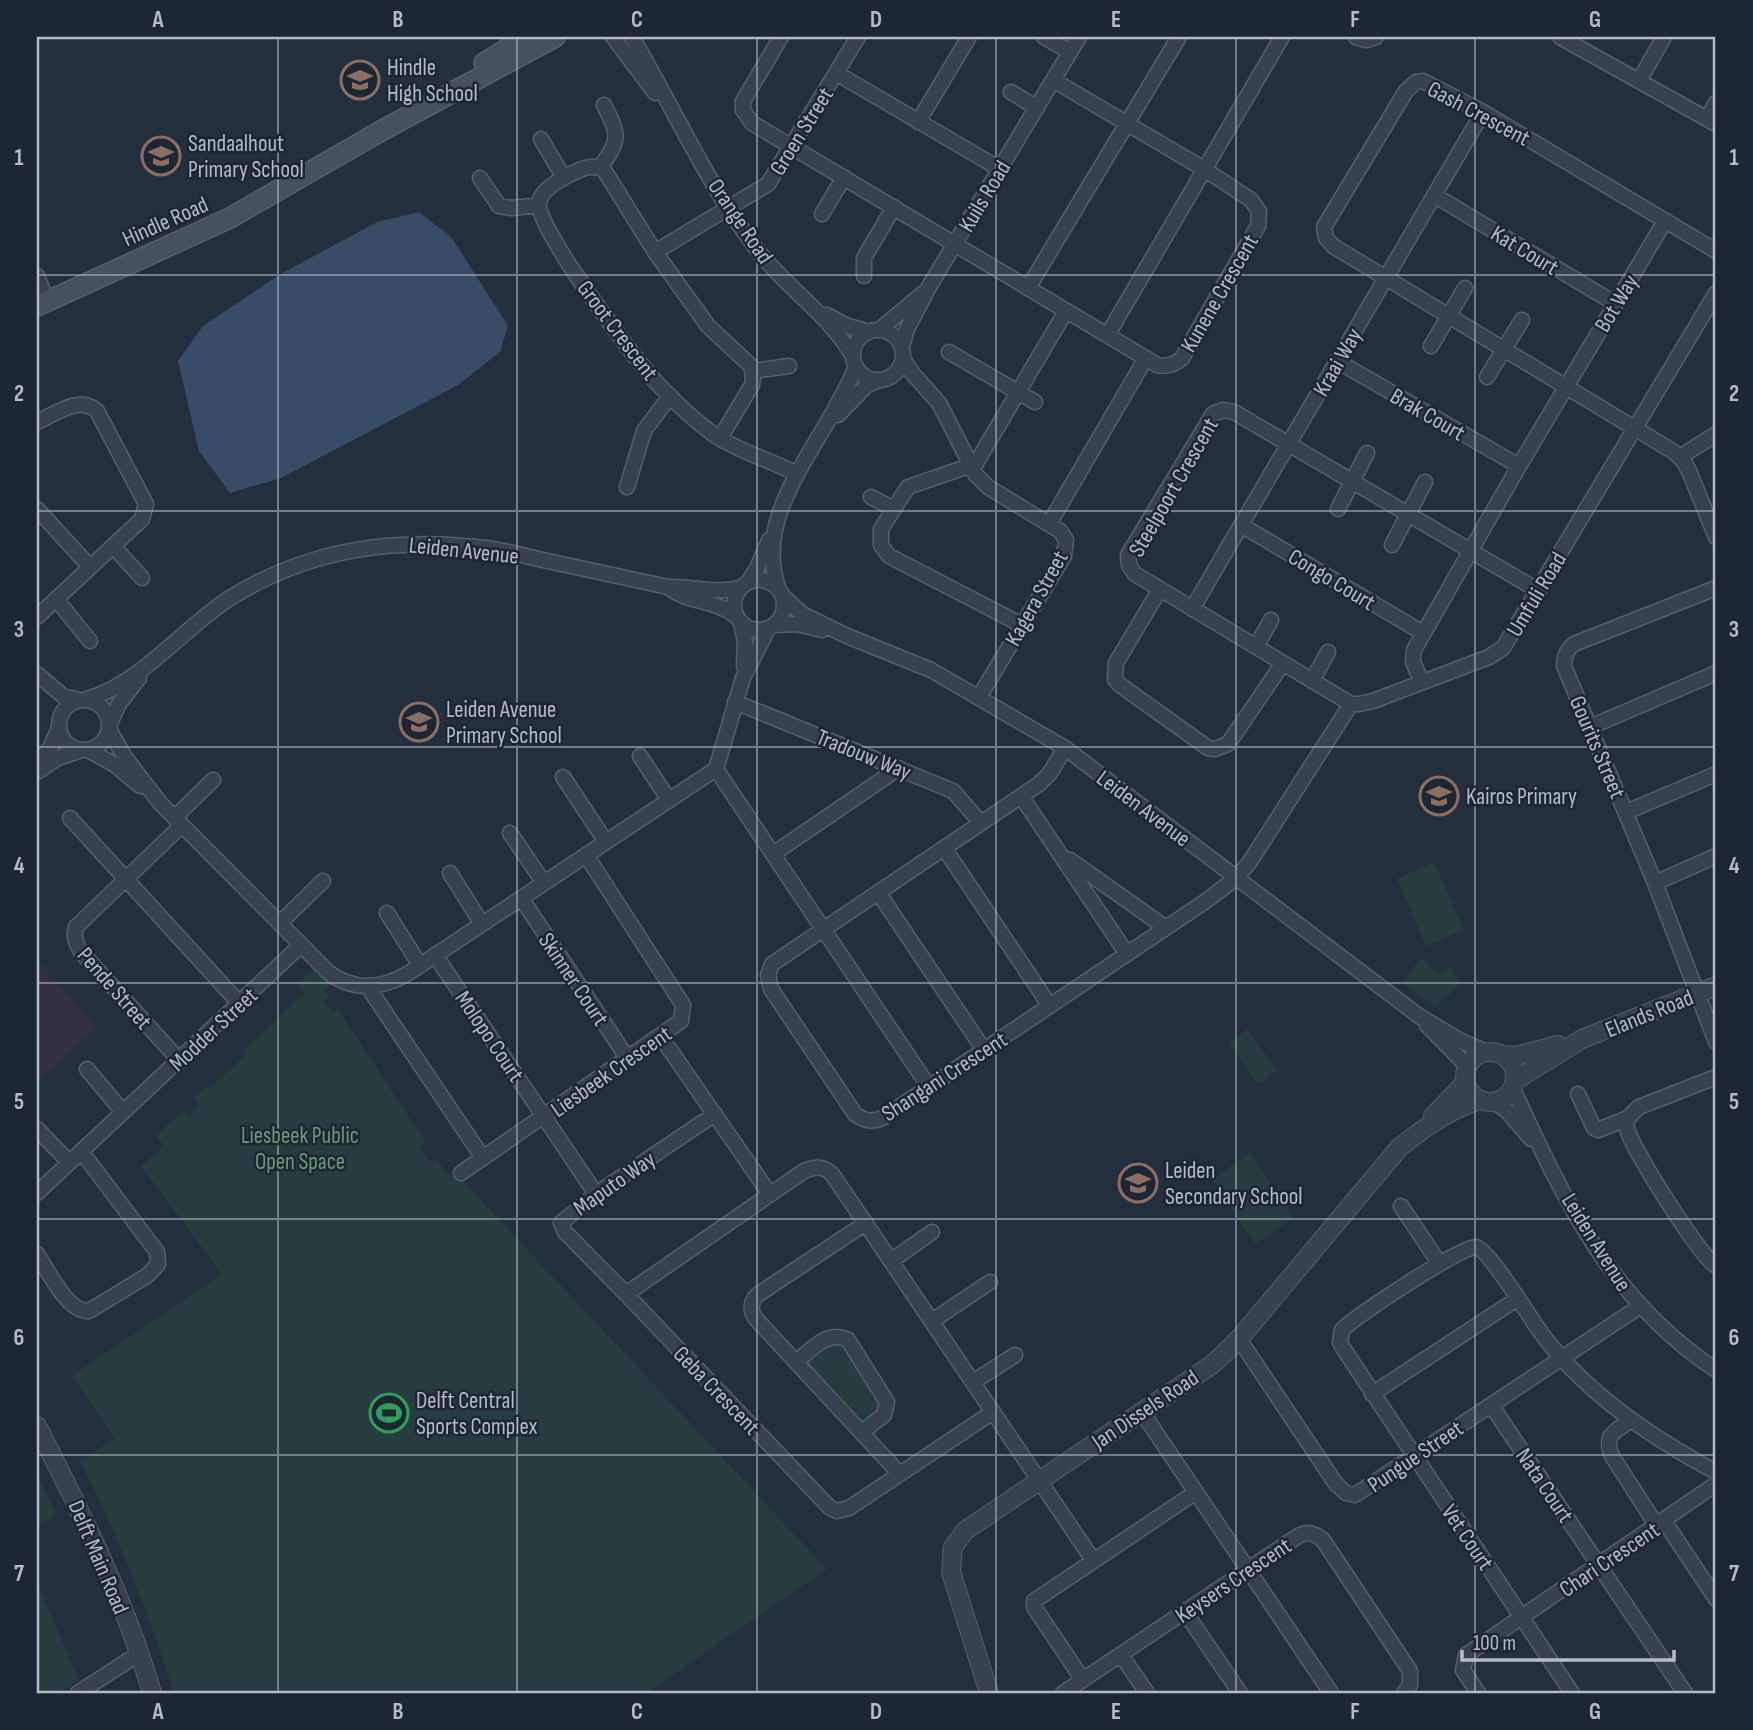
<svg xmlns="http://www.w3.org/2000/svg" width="1753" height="1730" viewBox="0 0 1753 1730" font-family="'Sofia Sans Condensed',sans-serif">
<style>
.medical{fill:#32303f}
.green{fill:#263c3f}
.water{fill:#394c67}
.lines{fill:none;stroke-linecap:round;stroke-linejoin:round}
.minor-casing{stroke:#565f6c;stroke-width:17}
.tertiary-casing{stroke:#565f6c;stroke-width:20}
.secondary-casing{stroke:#565f6c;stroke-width:22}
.minor{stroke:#38414e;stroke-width:14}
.tertiary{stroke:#38414e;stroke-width:18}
.secondary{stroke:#465061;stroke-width:19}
.grid{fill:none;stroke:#b4bcc9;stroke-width:2;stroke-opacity:0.55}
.labels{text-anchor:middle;stroke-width:5;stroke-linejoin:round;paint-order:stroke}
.poi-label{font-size:23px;fill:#b4bcc9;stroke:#1d2633;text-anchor:start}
.street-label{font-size:23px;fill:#b4bcc9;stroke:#1d2633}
.park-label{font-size:23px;fill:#6b9a76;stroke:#1d2633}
.neatline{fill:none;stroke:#b4bcc9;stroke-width:2.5}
.grid-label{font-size:23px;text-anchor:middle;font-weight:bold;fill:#b4bcc9}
</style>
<rect width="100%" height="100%" fill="#242f3e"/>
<path class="medical" d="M 37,959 L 97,1027 L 37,1083 Z"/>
<path class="green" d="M 1434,862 L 1464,930 L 1426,946 L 1397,879 Z
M 1421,958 L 1437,974 L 1451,968 L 1461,984 L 1435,1007 L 1402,982 Z
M 316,967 L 332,985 L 325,991 L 329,996 L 324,1000 L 333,1013 L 338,1010 L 426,1143 L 420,1148 L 430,1162 L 436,1158 L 447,1174 L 463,1181 L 827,1569 L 646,1693 L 174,1693 C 149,1613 118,1536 80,1461 L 115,1438 L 72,1376 L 222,1274 L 141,1166 L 164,1146 L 156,1135 L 183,1111 L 189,1117 L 199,1107 L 194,1097 L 205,1087 L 208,1089 L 246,1055 L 244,1050 L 305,993 L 297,983 Z
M 1248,1029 L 1277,1071 L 1258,1084 L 1229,1042 Z
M 1250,1153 L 1293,1218 L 1255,1244 L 1212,1179 Z
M 831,1341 L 842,1341 L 882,1397 L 882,1409 L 867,1421 L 859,1420 L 808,1367 L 808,1360 Z
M 37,1474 L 57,1514 L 37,1527 Z
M 37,1582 L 79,1680 L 58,1693 L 37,1693 Z"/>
<path class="water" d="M 419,212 L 452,238 L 508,326 L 500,352 L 458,385 L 281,478 L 230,493 L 199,451 L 178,361 L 203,326 L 279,275 L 377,222 Z"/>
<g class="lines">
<defs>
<path id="minor" d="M 613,37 L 655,93
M 632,37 C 672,105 705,180 753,244 C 782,285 827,312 852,355
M 781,37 L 743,101 L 743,110 L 752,123 L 1157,365 C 1167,367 1175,365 1182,358 L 1258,226 L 1259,211 L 1251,200 L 1204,169 L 1053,80
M 1044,37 L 1070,52
M 1356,37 L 1366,40 L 1376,37
M 1560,37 L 1716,124
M 836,73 L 1000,169
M 1639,81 L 1664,37
M 1011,92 L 1037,108
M 1707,119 L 1716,103
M 918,122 L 969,37
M 541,139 L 564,178
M 600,167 C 621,140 619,134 604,105
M 480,178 L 499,206 L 512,208 L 539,205
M 1434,195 L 1616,304
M 822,214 L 844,177
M 1716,251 L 1483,112 L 1423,81 L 1416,82 L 1406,91 L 1324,227 L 1326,238 L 1333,246 L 1674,452 L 1684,462 L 1689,471 L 1716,537
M 655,252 L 768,184 L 858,37
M 37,276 L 47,301
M 864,276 L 864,258 L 894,207
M 1028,288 L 1179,37
M 827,315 L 845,325 L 869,332
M853 355a25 25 0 1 1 50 0a25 25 0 1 1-50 0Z
M 879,330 L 922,294
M 1108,334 L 1282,37
M 902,346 L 907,329 L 930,285 L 1079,37
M 1431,346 L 1465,288
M 949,352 L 1035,402
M 903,359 L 913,374 L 939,403 L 976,475 L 988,487 L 1060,531 L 1066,540 L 1064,556 L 979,697
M 1337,361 L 1519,466
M 753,371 L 789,366
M 1487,377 L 1522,320
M 838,415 L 867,385 L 880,380
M 37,422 C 55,414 80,395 97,411 L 146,504 L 142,519 L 37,617
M 720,438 L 752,385 L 753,377 L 751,366 L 708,326 L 655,252 L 604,170 C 592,163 581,169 569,175 C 559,180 541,190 539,203 C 535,226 635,359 655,381 C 674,401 696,423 719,438 C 742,452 772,461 797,474
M 1680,457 L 1716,434
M 969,466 L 908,487 L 881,529 L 881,545 L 889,556 L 1022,625
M 972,470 L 1066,311
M 627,487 L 644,431 L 670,396
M 871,497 L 894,509
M 37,509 L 90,567
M 1338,509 L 1367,453
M 1049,524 L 1146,358
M 1241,525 L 1423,633
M 1392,545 L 1425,482
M 113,546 L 142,578
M734 605a25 25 0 1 1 50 0a25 25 0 1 1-50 0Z
M 749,581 L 757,568 L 769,540
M 778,587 C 755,519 810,458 839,401 C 845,390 852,379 855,367
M 669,588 C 689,603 717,600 737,617
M 1716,588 L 1574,644 C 1566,650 1564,657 1564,666 L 1655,883 L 1716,1042
M 1160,589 L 1116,663 L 1115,679 L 1120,685 L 1208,748 L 1215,749 L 1228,744 L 1283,663
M 783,596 L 802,614 L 847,636 L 931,670 L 1065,748 L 1419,1016 L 1461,1041 L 1487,1052
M 56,599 L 90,641
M 1192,609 L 1483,112
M 741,623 L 745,642 L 744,666
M 774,625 L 797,624 L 822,630
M 1256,647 L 1271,620
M 37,674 L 63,696 L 79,700
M 1312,681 L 1328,652
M 1422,682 L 1413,662 L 1414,650 L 1519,466 L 1665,221
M 87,699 C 141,684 183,628 230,598 C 309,549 394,537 485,548 C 505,550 524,556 543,560 C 584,569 626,578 668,587 C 692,586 717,594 740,588
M59 725a25 25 0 1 1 50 0a25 25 0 1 1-50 0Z
M 735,702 L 953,791 L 981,823
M 1351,704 L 1135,574 L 1129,565 L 1128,555 L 1213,414 L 1223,410 L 1234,412 L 1539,591
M 110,724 L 118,705 L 139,678
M 1590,727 L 1716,673
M 109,729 L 124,756 L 160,803 L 329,973 C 354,991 381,989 407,974 L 716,769 L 743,678 L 768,629
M 1065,748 L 1050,773 L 1039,784 L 772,964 L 768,975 L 771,989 L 855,1114 C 864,1121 873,1123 884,1117 L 1206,901 L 1236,878 L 1249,863 L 1351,704 L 1359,704 L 1373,701 L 1489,657 L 1503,648 L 1716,293
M 88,750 L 115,765 L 140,786
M 640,756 L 669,800
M 37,763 L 50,748 L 59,728
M 716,769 L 929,1087
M 37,772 L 58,758 L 82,750
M 563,777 L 606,842
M 1021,796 L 1127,954
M 1626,812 L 1716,774
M 175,817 L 213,780
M 70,818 L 240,1004
M 510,833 L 544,883
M 944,848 L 1050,1006
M 773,854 L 899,768
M 1070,860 L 1166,928
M 450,873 L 482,924
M 1655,883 L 1716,856
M 878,892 L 984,1050
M 521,898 L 628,1059
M 387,913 L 420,965
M 280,923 L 323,881
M 435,955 L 596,1194
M 368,987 L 483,1158
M 1427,1025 L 1467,1066
M 661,1037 L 769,1193
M 180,1061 L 82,953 C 76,944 73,937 76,927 L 182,825
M 87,1069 L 123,1112
M 1513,1089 C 1564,1200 1611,1301 1716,1370
M 1578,1094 L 1594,1128 L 1598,1130 L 1628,1118 L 1639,1107 L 1716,1077
M 1494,1102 L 1507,1111 L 1531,1139
M 1628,1118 C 1627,1122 1626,1124 1627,1128 C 1630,1146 1702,1259 1716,1266
M 37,1129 L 69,1162
M 461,1173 L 681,1021 L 683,1005 L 586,855
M 37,1193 L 301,945
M 1401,1206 L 1439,1263
M 866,1223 L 757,1295 C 750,1303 750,1311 756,1319 L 900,1474
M 37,1254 C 48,1271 68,1313 89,1311 L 148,1275 L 158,1264 L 157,1252 L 81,1151
M 891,1261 L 932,1232
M 626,1294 L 565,1232 L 561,1223 L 596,1194 L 715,1114
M 932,1321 L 990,1282
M 1239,1339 L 1336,1484 L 1346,1493 L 1355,1495 L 1639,1307
M 796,1362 C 811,1350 828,1329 848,1340 L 887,1402 L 884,1415 L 862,1432
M 973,1382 L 1015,1355
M 1372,1394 L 1517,1299
M 1491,1405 L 1685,1693
M 993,1412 L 849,1508 L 837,1511 L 830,1508 L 626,1294 L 804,1171 C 815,1167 823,1165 832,1174 L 1093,1560
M 1142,1412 L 1331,1693
M 1631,1420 C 1615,1432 1603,1434 1612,1456 L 1657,1526
M 1664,1521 L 1716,1599
M 1185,1612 L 1240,1693
M 1121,1655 L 1147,1693
M 1083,1680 L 1034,1607 L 1034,1601 L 1196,1492
M 78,1693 L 140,1653
M 1063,1693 L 1298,1536 C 1307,1531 1315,1533 1323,1540 L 1410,1671 L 1410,1685 L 1404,1693
M 1478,1693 L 1463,1670 L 1466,1655 L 1716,1484
M 1572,1693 L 1343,1348 L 1340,1342 L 1342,1330 C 1354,1317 1463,1245 1476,1247 C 1488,1249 1529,1316 1539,1330 C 1582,1390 1652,1438 1716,1472"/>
<path id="tertiary" d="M1465 1077a25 25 0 1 1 50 0a25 25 0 1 1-50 0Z
M 1503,1055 L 1516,1056 L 1558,1045
M 1516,1080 L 1582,1039 L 1716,986
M 1433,1116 L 1465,1083
M 37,1426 C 81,1512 125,1600 152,1693
M 989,1693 L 951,1572 L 953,1547 L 966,1530 L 1213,1364 L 1239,1339 L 1399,1148 C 1422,1129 1451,1109 1480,1100"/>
<path id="secondary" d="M 484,63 L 526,37
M 37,306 L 230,218 L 381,131 L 555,37"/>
</defs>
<use href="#minor" class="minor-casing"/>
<use href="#tertiary" class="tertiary-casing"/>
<use href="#secondary" class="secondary-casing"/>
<use href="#minor" class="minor"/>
<use href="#tertiary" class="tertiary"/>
<use href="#secondary" class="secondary"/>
</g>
<path class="grid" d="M 278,37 L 278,1693M 517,37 L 517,1693M 757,37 L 757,1693M 996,37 L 996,1693M 1236,37 L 1236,1693M 1475,37 L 1475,1693M 37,275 L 1716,275M 37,511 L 1716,511M 37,747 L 1716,747M 37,983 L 1716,983M 37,1219 L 1716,1219M 37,1455 L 1716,1455"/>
<defs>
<symbol id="school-ring" viewBox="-11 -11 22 22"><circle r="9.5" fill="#1d2633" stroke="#8d6e63" stroke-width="1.5"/><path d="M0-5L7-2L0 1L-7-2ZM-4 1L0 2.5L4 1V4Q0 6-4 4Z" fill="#8d6e63"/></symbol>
<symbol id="stadium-ring" viewBox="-11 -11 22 22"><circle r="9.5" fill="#1d2633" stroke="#2e9e5b" stroke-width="1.5"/><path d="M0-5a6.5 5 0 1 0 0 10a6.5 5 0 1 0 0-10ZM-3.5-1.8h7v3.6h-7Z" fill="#2e9e5b"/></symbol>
</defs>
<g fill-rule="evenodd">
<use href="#school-ring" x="338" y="58" width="44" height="44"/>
<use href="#school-ring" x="139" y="134" width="44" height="44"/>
<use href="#school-ring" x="397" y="700" width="44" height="44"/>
<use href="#school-ring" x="1417" y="774" width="44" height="44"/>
<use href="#school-ring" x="1116" y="1161" width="44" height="44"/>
<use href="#stadium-ring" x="367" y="1391" width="44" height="44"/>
</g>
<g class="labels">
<g class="poi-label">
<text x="387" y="75">Hindle<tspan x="387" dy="26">High School</tspan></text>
<text x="188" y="151">Sandaalhout<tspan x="188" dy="26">Primary School</tspan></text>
<text x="446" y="717">Leiden Avenue<tspan x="446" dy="26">Primary School</tspan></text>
<text x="1466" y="804">Kairos Primary</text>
<text x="1165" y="1178">Leiden<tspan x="1165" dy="26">Secondary School</tspan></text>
<text x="416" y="1408">Delft Central<tspan x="416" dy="26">Sports Complex</tspan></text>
</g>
<g class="street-label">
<text transform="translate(1479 113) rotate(28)" y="8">Gash Crescent</text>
<text transform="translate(801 131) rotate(-58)" y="8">Groen Street</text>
<text transform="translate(984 196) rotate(-59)" y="8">Kuils Road</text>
<text transform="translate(165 221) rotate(-24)" y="8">Hindle Road</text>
<text transform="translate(741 221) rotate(56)" y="8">Orange Road</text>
<text transform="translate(1525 250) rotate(31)" y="8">Kat Court</text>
<text transform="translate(1219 293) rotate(-60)" y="8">Kunene Crescent</text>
<text transform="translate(1616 303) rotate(-59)" y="8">Bot Way</text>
<text transform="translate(618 330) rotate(53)" y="8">Groot Crescent</text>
<text transform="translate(1337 362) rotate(-60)" y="8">Kraai Way</text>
<text transform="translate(1428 414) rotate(30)" y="8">Brak Court</text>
<text transform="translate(1173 487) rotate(-60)" y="8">Steelpoort Crescent</text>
<text transform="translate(464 550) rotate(6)" y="8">Leiden Avenue</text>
<text transform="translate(1332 579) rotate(31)" y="8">Congo Court</text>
<text transform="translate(1536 594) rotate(-59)" y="8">Umfuli Road</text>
<text transform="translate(1036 598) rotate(-61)" y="8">Kagera Street</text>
<text transform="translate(1598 747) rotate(67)" y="8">Gourits Street</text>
<text transform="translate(864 754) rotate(22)" y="8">Tradouw Way</text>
<text transform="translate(1144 808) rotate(37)" y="8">Leiden Avenue</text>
<text transform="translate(574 979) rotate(56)" y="8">Skinner Court</text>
<text transform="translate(115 988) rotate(49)" y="8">Pende Street</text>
<text transform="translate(1649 1013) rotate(-22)" y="8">Elands Road</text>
<text transform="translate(213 1029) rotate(-43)" y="8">Modder Street</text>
<text transform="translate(490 1036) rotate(56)" y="8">Molopo Court</text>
<text transform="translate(611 1071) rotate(-35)" y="8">Liesbeek Crescent</text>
<text transform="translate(944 1076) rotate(-33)" y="8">Shangani Crescent</text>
<text transform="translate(614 1183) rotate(-35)" y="8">Maputo Way</text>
<text transform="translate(1597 1242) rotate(58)" y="8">Leiden Avenue</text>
<text transform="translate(717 1390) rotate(46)" y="8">Geba Crescent</text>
<text transform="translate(1145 1409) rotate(-34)" y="8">Jan Dissels Road</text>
<text transform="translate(1415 1456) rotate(-34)" y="8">Pungue Street</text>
<text transform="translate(1545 1485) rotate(56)" y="8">Nata Court</text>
<text transform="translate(1468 1537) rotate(56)" y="8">Vet Court</text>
<text transform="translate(99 1557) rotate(67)" y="8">Delft Main Road</text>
<text transform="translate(1609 1559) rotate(-34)" y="8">Chari Crescent</text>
<text transform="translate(1233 1580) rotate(-34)" y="8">Keysers Crescent</text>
</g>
<g class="park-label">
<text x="300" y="1143">Liesbeek Public<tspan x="300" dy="26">Open Space</tspan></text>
</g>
</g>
<rect width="1753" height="1730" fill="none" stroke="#1d2633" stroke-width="77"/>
<path d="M1462 1650v10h212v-10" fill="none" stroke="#b4bcc9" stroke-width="3.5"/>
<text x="1473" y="1650" font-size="21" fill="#b4bcc9" stroke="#1d2633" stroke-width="5" paint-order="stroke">100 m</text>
<rect x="38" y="38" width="1676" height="1654" class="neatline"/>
<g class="grid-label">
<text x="158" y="27">A</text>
<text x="398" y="27">B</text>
<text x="637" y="27">C</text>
<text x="876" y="27">D</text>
<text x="1116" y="27">E</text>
<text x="1355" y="27">F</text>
<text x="1595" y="27">G</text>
<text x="19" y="165">1</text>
<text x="1734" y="165">1</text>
<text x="19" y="401">2</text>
<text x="1734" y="401">2</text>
<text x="19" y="637">3</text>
<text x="1734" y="637">3</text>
<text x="19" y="873">4</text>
<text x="1734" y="873">4</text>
<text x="19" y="1109">5</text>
<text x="1734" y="1109">5</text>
<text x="19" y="1345">6</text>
<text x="1734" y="1345">6</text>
<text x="19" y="1581">7</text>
<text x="1734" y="1581">7</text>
<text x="158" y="1719">A</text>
<text x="398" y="1719">B</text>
<text x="637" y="1719">C</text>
<text x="876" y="1719">D</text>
<text x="1116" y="1719">E</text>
<text x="1355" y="1719">F</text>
<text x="1595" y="1719">G</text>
</g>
</svg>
